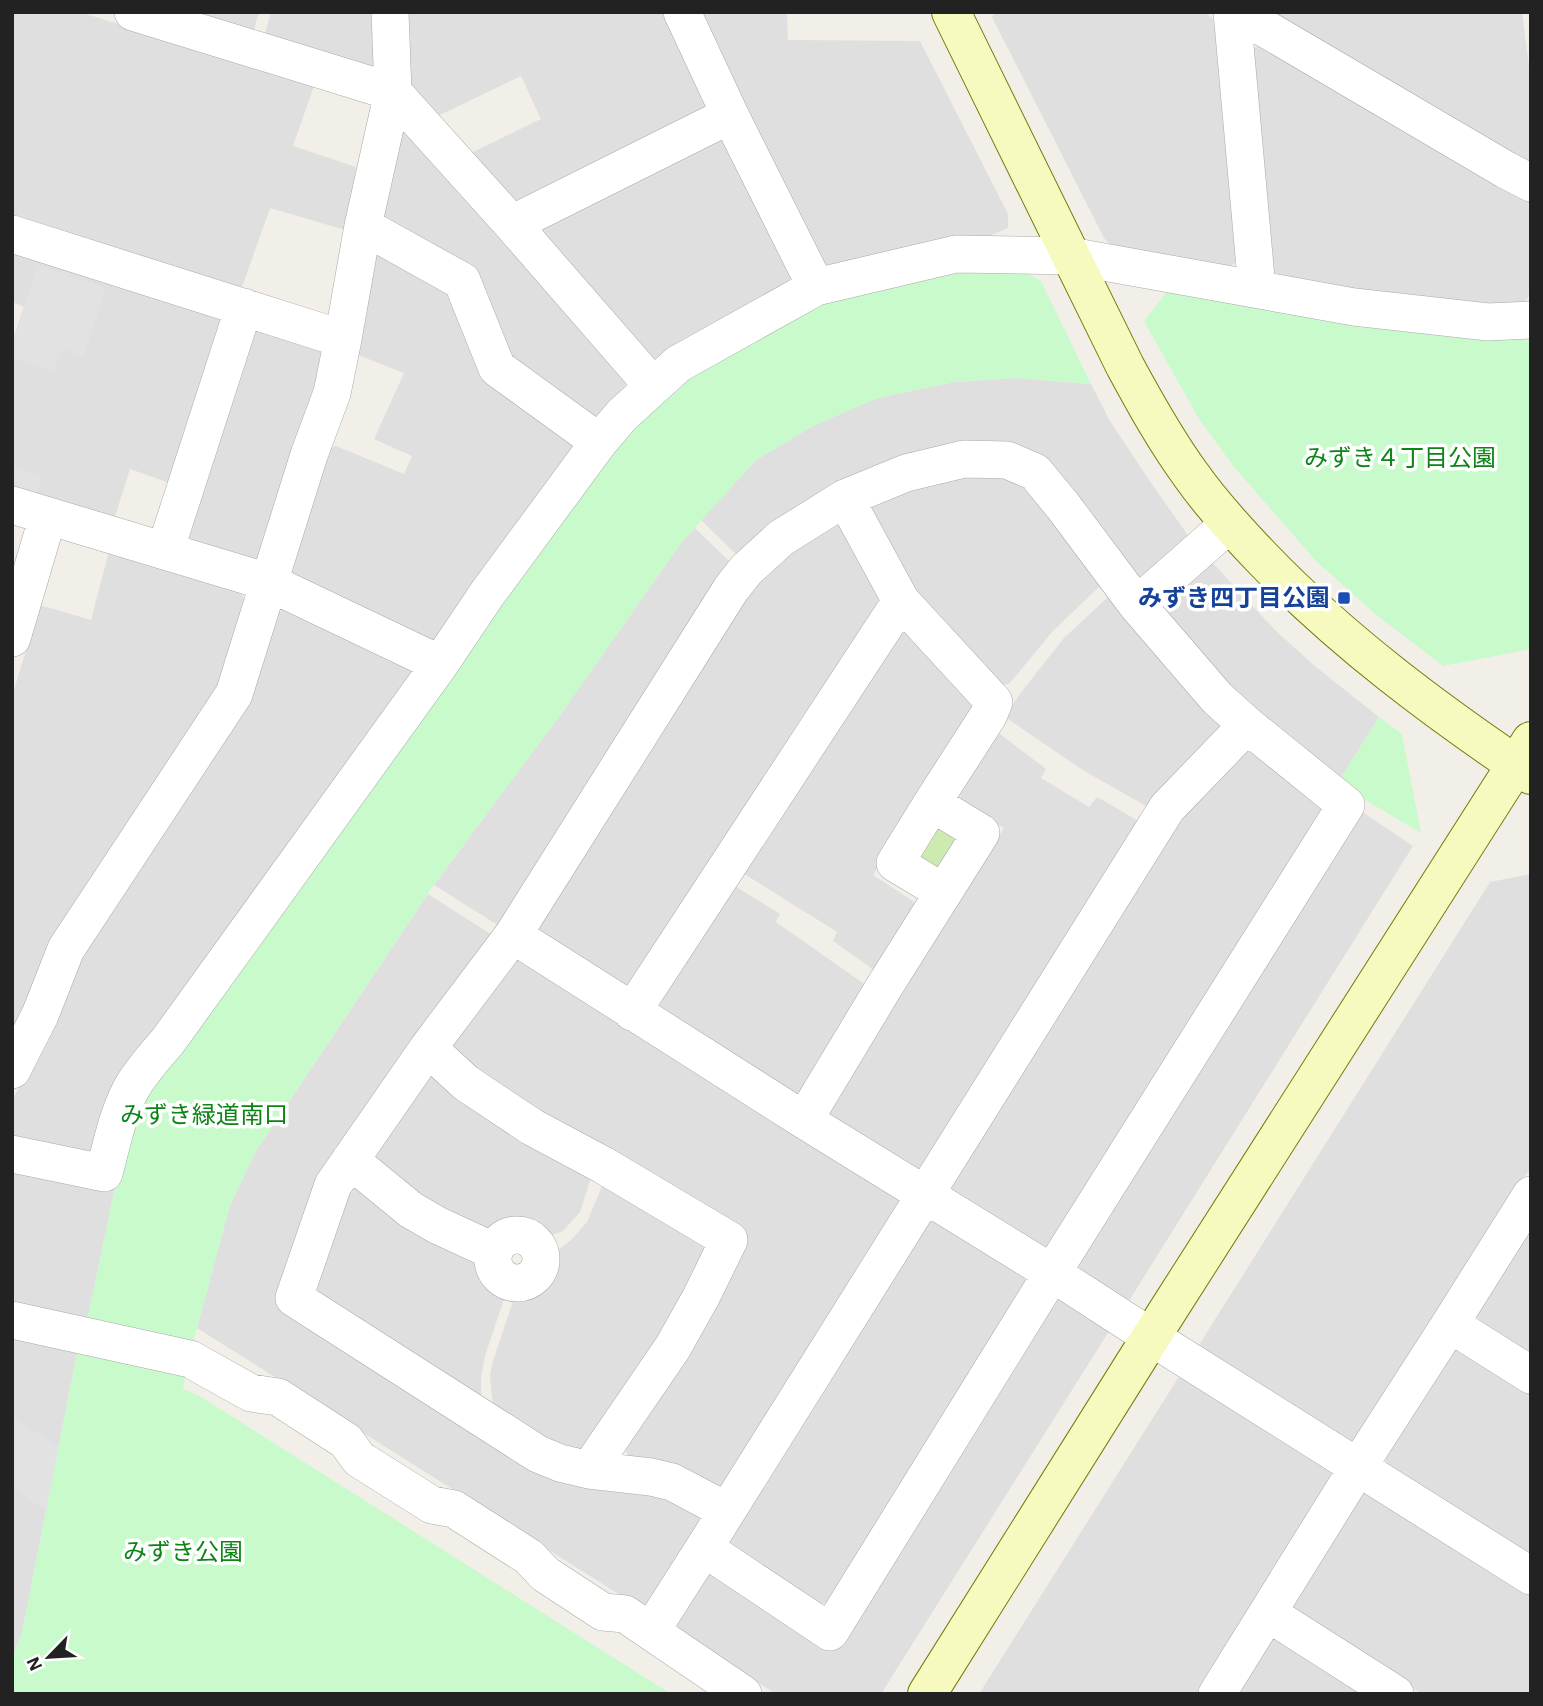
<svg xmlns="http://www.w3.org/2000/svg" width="1543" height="1706" viewBox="0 0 1543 1706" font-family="'Alegreya Sans','Noto Sans JP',sans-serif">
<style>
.residential{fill:#e0dfdf}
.grass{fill:#cdebb0}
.park{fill:#c8facc}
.parking{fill:#e2e2e2}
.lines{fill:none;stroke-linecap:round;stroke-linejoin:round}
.street-casing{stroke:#a9a9a9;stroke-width:38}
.secondary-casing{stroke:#707d05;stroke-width:40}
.street{stroke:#fff;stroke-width:37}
.secondary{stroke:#f7fabf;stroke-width:38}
.transit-dot{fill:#1a4fb4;stroke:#fff;stroke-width:2.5}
.labels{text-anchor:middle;stroke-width:7;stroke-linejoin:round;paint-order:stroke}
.park-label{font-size:24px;fill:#0c8416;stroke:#fff}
.transit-label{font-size:24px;font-weight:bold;fill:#164399;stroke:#fff;text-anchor:end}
</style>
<rect width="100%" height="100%" fill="#f2efe9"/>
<path class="residential" d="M 12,12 L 80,12 L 314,86 L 293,146 L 356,167 L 345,230 L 270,208 L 241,290 L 12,218 Z
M 173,12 L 259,12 L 252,37 Z
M 271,12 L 375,12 L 374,65 L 363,73 L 263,41 Z
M 403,12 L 665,12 L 708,99 L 704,113 L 521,204 L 507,201 L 467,155 L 541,119 L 521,76 L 434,118 L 406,83 Z
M 696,12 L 787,12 L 788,40 L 920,41 L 1008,214 L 1008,228 L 975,242 L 835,270 L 822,264 Z
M 996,12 L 1204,12 L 1212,18 L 1218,30 L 1236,262 L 1226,270 L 1114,248 L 1104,238 L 992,17 Z
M 1263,12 L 1522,12 L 1531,82 L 1531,166 Z
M 1262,44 L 1531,202 L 1531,281 L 1528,298 L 1517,309 L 1275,279 L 1268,269 L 1248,51 Z
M 409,130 L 625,381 L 625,395 L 601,419 L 588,419 L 518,366 L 387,223 L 381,210 L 395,134 Z
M 716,138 L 730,142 L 795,271 L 791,285 L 660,363 L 645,362 L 539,239 L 542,224 Z
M 371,246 L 451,291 L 579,449 L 433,644 L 293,581 L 287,568 L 326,450 L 336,446 L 404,474 L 412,456 L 374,439 L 404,373 L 358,355 L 360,349 Z
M 12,248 L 222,315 L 178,486 L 130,469 L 113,523 L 12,490 L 12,342 L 24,307 L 12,302 Z
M 258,326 L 322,346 L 328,358 L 261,559 L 247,565 L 188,546 L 182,534 L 246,332 Z
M 1016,378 L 1091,384 L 1110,421 L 1149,480 L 1192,541 L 1147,580 L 1133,580 L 998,443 L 740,558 L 701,520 L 756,460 L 815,425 L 877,398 L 954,382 Z
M 991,472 L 1031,487 L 1101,585 L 1053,631 L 1009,684 L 996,685 L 912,594 L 868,513 L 873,499 L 911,484 Z
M 829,522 L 843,526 L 879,593 L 878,606 L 807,709 L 634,983 L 620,986 L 539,936 L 536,922 L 756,581 Z
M 695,528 L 733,565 L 501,927 L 434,885 L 556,721 L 681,543 Z
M 109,551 L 240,592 L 247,603 L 222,691 L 12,1040 L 12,696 L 40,605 L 91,620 Z
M 1211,561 L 1276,631 L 1316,667 L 1379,717 L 1339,781 L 1247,704 L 1163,616 L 1164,602 Z
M 1109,596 L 1220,717 L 1222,731 L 1151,809 L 1081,769 L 1005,717 L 1019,695 L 1064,638 Z
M 287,608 L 413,667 L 417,680 L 98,1151 L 84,1158 L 12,1141 L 12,1101 L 53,1021 L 79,955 L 273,615 Z
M 908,632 L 972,701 L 973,716 L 873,875 L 913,901 L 916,914 L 878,973 L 833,941 L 837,932 L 738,870 L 895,633 Z
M 996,731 L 1046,769 L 1041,778 L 1089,807 L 1097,797 L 1142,823 L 927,1167 L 912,1170 L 831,1120 L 829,1106 L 1004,828 L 962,803 L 959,789 Z
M 1255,749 L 1322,802 L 1324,815 L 1053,1247 L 1039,1250 L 954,1196 L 950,1183 L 1180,816 L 1241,751 Z
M 1361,811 L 1413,846 L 1127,1304 L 1080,1275 L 1077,1262 Z
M 1531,874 L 1531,1167 L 1359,1441 L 1345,1443 L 1205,1354 L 1199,1345 L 1490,882 Z
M 730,883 L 780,914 L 776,922 L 870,988 L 805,1090 L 792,1094 L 660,1011 L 657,997 Z
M 428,894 L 494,936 L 280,1304 L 541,1468 L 648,1488 L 699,1516 L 701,1523 L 652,1604 L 639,1607 L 197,1328 L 230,1205 L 256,1151 Z
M 521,957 L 898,1195 L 902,1208 L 720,1488 L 632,1463 L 621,1441 L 745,1239 L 454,1057 L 452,1040 L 506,962 Z
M 443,1075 L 593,1171 L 580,1212 L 563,1231 L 546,1237 L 528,1224 L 516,1222 L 503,1225 L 494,1231 L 459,1223 L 376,1163 L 373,1149 L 426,1077 Z
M 12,1166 L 115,1188 L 87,1321 L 12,1305 Z
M 605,1179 L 707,1238 L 711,1256 L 584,1450 L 568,1454 L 493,1407 L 490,1376 L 492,1364 L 514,1298 L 520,1294 L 539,1288 L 544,1283 L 551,1266 L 552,1255 L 572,1239 L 587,1222 Z
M 362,1186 L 478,1260 L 490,1279 L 505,1291 L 505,1296 L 485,1356 L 481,1378 L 481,1400 L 317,1297 L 312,1282 L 344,1192 Z
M 938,1219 L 1024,1273 L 1027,1288 L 829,1602 L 816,1605 L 730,1551 L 728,1537 L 925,1222 Z
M 1531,1220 L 1531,1356 L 1479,1323 L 1475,1310 Z
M 1065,1298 L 1111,1328 L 881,1694 L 776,1694 L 679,1633 L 676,1619 L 702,1577 L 716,1574 L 833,1649 L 1052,1303 Z
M 12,1336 L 78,1348 L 22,1633 L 12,1658 Z
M 1464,1348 L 1531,1389 L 1531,1558 L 1388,1467 L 1384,1455 L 1450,1351 Z
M 1178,1378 L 1190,1378 L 1330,1465 L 1334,1480 L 1200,1694 L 979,1694 Z
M 1372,1491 L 1531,1591 L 1531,1694 L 1422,1694 L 1295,1614 L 1291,1600 L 1358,1494 Z
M 1279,1637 L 1370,1694 L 1232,1694 L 1266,1641 Z"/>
<path class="grass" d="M 935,823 L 959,838 L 936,875 L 912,860 Z"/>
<path class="park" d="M 957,268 L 1029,274 L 1041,281 L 1091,384 L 1016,378 L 954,382 L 878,398 L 815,425 L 756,460 L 681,543 L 556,721 L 433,886 L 256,1151 L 230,1205 L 193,1343 L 87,1321 L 122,1155 L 142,1095 L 605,456 L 685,377 L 816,303 Z
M 1169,289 L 1531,335 L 1531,649 L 1443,666 L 1379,617 L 1317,562 L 1234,467 L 1199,419 L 1144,321 Z
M 1379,717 L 1402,734 L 1421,833 L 1367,801 L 1339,781 Z
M 78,1348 L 186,1372 L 183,1389 L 198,1395 L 671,1694 L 12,1694 L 12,1658 L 22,1633 Z"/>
<path class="parking" d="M 38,265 L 106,288 L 84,357 L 62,349 L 54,372 L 12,358 L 12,342 Z
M 12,468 L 42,477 L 36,498 L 12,490 Z
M 12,1418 L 59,1446 L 46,1511 L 12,1486 Z"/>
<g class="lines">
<defs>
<path id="street" d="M 133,12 L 393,92 L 512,224 L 653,386
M 682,12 L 730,115 L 816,287
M 1232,12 L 1257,289
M 1237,12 L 1506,170 L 1531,183
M 512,224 L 730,115
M 363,226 L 462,281 L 497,368 L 599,442
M 12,234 L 343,339
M 12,505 L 268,582 L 440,664
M 165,551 L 244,307
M 1137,605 L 1229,524
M 12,638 L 48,516
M 932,803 L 895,863 L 943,892
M 513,935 L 428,1048 L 333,1185 L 294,1298 L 538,1454 L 560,1463 L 589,1470 L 651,1477 L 672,1482 L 727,1511
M 632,1012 L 901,601
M 428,1048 L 466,1083 L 532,1127 L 603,1165 L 729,1240 L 701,1297 L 673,1347 L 589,1470
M 12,1070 L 40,1015 L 66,949 L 234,694 L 309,455 L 332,393 L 343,339 L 363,226 L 393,92 L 390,12
M 804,1120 L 884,987 L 981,833 L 932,803 L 988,716 L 994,702 L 901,601 L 845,498
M 12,1154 L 104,1173 C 112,1144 118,1110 134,1084 C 144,1068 156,1055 168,1041 L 440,664 L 487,594 L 599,442 L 622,415 L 678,364 L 816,287 L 956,254 L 1070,256 L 1354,307 L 1488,322 L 1531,320
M 350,1160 L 411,1210 L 437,1225 L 493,1251
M493 1259a24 24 0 1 1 48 0a24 24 0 1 1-48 0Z
M 12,1320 L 190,1359 L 251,1393 L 278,1397 L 346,1441 L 359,1459 L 432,1505 L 454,1509 L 529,1557 L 545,1574 L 603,1612 L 625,1614 L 743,1694
M 1450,1324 L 1531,1375
M 704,1548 L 830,1632 L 1052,1273 L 1346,805 L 1247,725 L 1217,698 L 1137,605 L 1063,506 L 1035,472 L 1007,460 L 964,459 L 906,473 L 845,498 L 781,538 L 746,570 L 731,589 L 513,935 L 804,1120 L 1052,1273 L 1151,1337 L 1531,1576
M 1268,1613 L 1395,1694
M 651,1631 L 704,1548 L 1167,808 L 1247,725
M 1217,1694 L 1358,1467 L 1450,1324 L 1531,1195"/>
<path id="secondary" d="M 951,12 L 1125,366 C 1145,403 1166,441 1191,475 C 1212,505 1237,532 1263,559 C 1343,642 1436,711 1531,775
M 927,1694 L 1151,1337 L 1531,741"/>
</defs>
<use href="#street" class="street-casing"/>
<use href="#secondary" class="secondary-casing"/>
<use href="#street" class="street"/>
<use href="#secondary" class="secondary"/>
</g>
<rect class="transit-dot" x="1337" y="591" width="14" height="14" rx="3.5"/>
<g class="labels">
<g class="park-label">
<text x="1400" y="466">みずき４丁目公園</text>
<text x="204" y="1123">みずき緑道南口</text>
<text x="183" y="1560">みずき公園</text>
</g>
<g class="transit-label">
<text x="1330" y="606">みずき四丁目公園</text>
</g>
</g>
<rect width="1543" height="1706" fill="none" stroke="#222222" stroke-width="28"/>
<g transform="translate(49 1657) rotate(245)" stroke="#ffffff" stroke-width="5" paint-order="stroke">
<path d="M0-5L12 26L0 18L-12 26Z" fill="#222222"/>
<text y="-10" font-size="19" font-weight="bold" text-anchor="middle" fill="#222222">N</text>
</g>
</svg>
